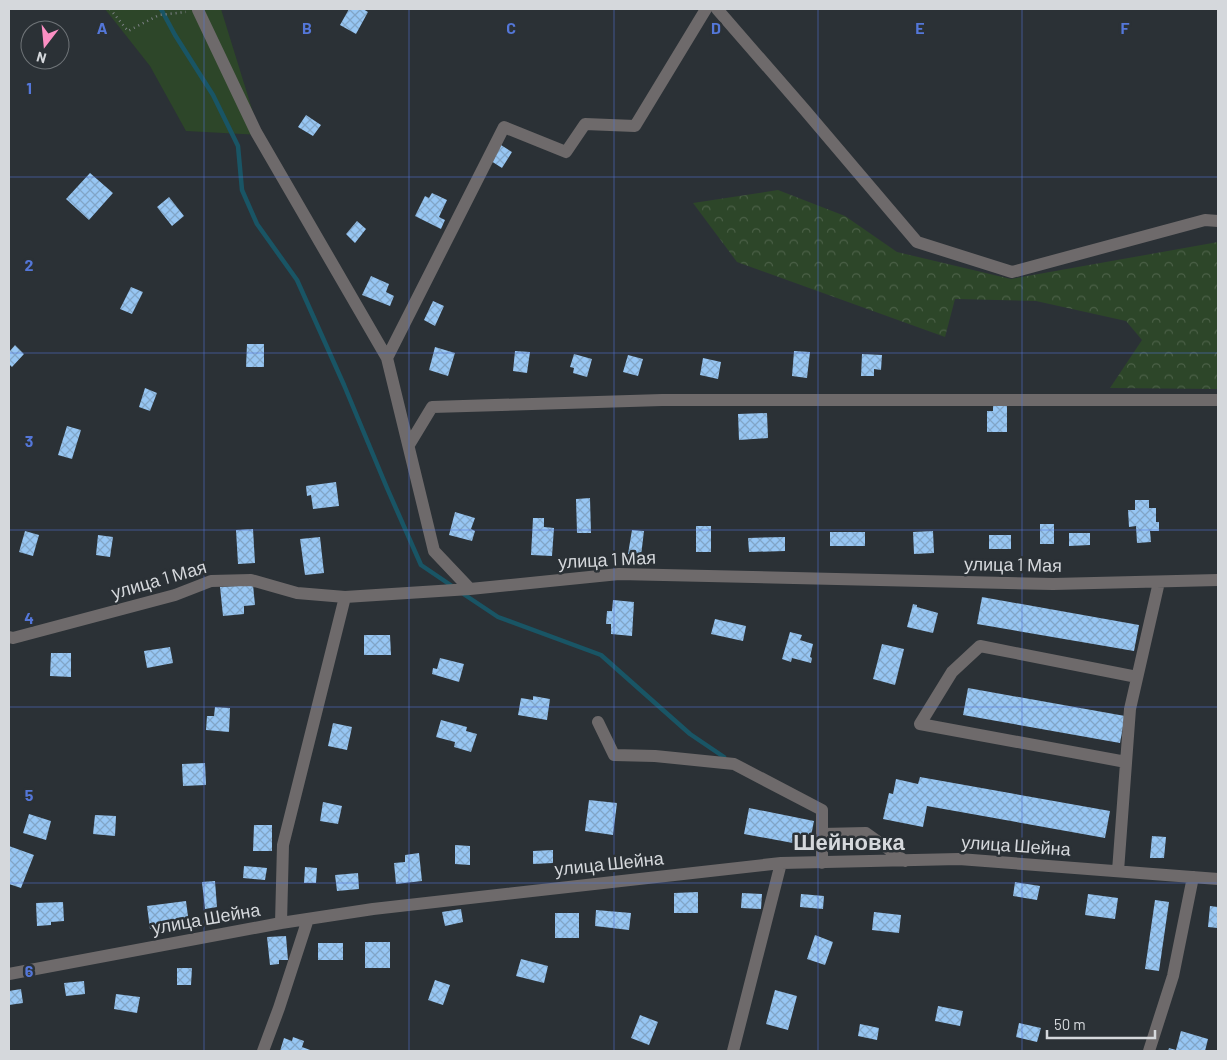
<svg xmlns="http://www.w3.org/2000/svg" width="1227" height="1060" viewBox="0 0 1227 1060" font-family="Barlow,sans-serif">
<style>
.green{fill:#2d4629}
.forest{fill:url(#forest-crowns)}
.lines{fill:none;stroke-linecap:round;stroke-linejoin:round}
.stream{stroke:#195565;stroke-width:4.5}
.building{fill:url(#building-cross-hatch)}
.path{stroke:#7d8186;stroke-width:2.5;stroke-dasharray:1 4;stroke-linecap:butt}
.minor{stroke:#6e6a6b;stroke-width:12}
.grid{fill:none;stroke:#5477d9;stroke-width:1;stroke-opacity:0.55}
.labels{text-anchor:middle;stroke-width:5;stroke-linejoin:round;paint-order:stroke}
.street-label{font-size:18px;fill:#d5d8dc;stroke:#2b3136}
.district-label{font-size:22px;font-weight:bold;fill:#d5d8dc;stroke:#2b3136}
.grid-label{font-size:16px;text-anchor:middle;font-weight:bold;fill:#5477d9;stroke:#2b3136;stroke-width:5;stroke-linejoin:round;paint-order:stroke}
</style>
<defs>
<pattern id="forest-crowns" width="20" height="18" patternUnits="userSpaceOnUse" patternTransform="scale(1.25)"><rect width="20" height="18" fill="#2d4629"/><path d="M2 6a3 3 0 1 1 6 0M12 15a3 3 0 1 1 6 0" fill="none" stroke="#4b6047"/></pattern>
<pattern id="building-cross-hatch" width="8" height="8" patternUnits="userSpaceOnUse" patternTransform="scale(1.25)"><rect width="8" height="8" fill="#97c6f3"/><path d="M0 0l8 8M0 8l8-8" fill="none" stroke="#81a5c7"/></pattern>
</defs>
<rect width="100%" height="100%" fill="#2b3136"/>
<path class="green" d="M 105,9 L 221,9 L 260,135 L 186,131 L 150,66 Z"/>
<path class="forest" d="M 778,190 L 845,216 L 897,252 L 1011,279 L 1218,242 L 1218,389 L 1110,388 L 1142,340 L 1126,321 L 1036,301 L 955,299 L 945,337 L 737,262 L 693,203 Z"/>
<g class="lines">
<path class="stream" d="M 161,9 L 175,35 L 213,95 L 238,146 L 242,190 L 257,224 L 297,280 L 344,385 L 387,488 L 421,565 L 452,586
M 462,593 L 498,617 L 601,655 L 690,734 L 724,757"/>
</g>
<path class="building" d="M 349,9 L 363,9 L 368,12 L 356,34 L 340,25 Z
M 306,115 L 321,125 L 313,136 L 298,127 Z
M 501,145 L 512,152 L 502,168 L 491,161 Z
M 90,173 L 113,193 L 89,220 L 66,199 Z
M 432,193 L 447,200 L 439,217 L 445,220 L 441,229 L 415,216 L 425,196 L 429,198 Z
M 169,197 L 184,216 L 172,226 L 157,207 Z
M 357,221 L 366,229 L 355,243 L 346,234 Z
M 371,276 L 389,284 L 386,292 L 394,296 L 390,306 L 362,295 Z
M 131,287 L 143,292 L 132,314 L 120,309 Z
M 433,301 L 444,306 L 435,326 L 424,320 Z
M 247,344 L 264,344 L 264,367 L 246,367 Z
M 15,345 L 24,354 L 12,367 L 9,364 L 9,352 Z
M 435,347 L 455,353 L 448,376 L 429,370 Z
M 515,351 L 530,352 L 527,373 L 513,371 Z
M 794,351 L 810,352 L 807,378 L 792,376 Z
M 574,354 L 592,359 L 587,377 L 573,373 L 574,368 L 570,367 Z
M 862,354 L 882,355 L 881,370 L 874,369 L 874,376 L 861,376 Z
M 628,355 L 643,359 L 638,376 L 623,372 Z
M 703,358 L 721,362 L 718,379 L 700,375 Z
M 145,388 L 157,393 L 150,411 L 139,407 Z
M 993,402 L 1007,402 L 1007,432 L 987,432 L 987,411 L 993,411 Z
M 767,413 L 768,438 L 739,440 L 738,414 Z
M 67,426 L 81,430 L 72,459 L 58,455 Z
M 336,482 L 339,506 L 313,509 L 311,495 L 307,496 L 306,486 Z
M 590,498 L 591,533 L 577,533 L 576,499 Z
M 1135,500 L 1149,500 L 1149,508 L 1156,508 L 1156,522 L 1159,522 L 1159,531 L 1150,531 L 1151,542 L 1137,543 L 1136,526 L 1129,527 L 1128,510 L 1135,510 Z
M 455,512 L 475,518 L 471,529 L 475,531 L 472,541 L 449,535 Z
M 533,518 L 544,518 L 544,527 L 554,528 L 552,556 L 531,555 Z
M 1040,524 L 1054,524 L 1054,544 L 1040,544 Z
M 696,526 L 711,526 L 711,552 L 696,552 Z
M 253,529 L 255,563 L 238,564 L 236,530 Z
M 632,530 L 644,531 L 641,556 L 628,554 Z
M 25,531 L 39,535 L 33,556 L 19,552 Z
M 933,531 L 934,553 L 914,554 L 913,532 Z
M 830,532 L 865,532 L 865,546 L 830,546 Z
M 1069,533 L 1090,533 L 1090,545 L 1069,546 Z
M 98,535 L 113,537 L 110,557 L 96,555 Z
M 989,535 L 1011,535 L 1011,549 L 989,549 Z
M 320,537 L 324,573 L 305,575 L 300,539 Z
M 785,537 L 785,551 L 749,552 L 748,538 Z
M 253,585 L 255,605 L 244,606 L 244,614 L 223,616 L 220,587 Z
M 982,597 L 1139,625 L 1134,651 L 977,624 Z
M 613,600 L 634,602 L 632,636 L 611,634 L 611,624 L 606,624 L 607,611 L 612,611 Z
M 913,604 L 917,605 L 917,607 L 938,613 L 933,633 L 907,627 Z
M 715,619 L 746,626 L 743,641 L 711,634 Z
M 790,632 L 802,635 L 800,640 L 813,644 L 810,657 L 812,658 L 811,663 L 792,658 L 791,662 L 782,659 Z
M 364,635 L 390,635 L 391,655 L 364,655 Z
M 882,644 L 904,649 L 895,685 L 873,679 Z
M 170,647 L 173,663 L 147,668 L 144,651 Z
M 51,653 L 71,653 L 71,677 L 50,676 Z
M 440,658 L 464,664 L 459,682 L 432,674 L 433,668 L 437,669 Z
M 968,688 L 1125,716 L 1120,743 L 963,715 Z
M 533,696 L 550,699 L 547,720 L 518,715 L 521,698 L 533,700 Z
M 215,707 L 230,708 L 229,732 L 206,730 L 207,716 L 214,716 Z
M 441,720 L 467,727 L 466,731 L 477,734 L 471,752 L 454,747 L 455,742 L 436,737 Z
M 333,723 L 352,727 L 347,750 L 328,746 Z
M 205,763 L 206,785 L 183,786 L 182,764 Z
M 920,777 L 1110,811 L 1105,838 L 927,806 L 923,827 L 883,819 L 889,793 L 893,794 L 896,779 L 918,784 Z
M 589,800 L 617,803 L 613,835 L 585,831 Z
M 323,802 L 342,806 L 338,824 L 320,821 Z
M 749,808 L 814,821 L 809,846 L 744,834 Z
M 29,814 L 51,821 L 46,840 L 23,833 Z
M 95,815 L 116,816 L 115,836 L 93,834 Z
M 254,825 L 272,825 L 272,851 L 253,851 Z
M 1152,836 L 1166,837 L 1164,858 L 1150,858 Z
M 455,845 L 470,846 L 470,865 L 455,864 Z
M 9,846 L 34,855 L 21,888 L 9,884 Z
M 553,850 L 553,863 L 533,864 L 533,851 Z
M 419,853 L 422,881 L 396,884 L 394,863 L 405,862 L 405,855 Z
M 244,866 L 267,868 L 265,880 L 243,878 Z
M 305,867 L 317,868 L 316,883 L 304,883 Z
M 358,873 L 359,889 L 337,891 L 335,875 Z
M 215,881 L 217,907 L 205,909 L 202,882 Z
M 1015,882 L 1040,886 L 1037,900 L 1013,896 Z
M 698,892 L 698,913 L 674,913 L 674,893 Z
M 742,893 L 762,894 L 761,909 L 741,908 Z
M 801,894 L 824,896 L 823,909 L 800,907 Z
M 1088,894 L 1118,898 L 1115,919 L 1085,915 Z
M 1155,900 L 1169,902 L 1159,971 L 1145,969 Z
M 186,901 L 189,924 L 179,926 L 179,920 L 161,923 L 162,928 L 150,929 L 147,906 Z
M 63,902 L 64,921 L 51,922 L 51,925 L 37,926 L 36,903 Z
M 1210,906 L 1218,907 L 1218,928 L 1208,927 Z
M 461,909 L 463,922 L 445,926 L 442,912 Z
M 596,910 L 631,913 L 629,930 L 595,926 Z
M 874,912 L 901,915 L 899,933 L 872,930 Z
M 555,913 L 579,913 L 579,938 L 555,938 Z
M 815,935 L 833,942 L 825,965 L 807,959 Z
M 286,936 L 288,960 L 279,960 L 279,964 L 270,965 L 267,937 Z
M 365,942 L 390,942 L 390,968 L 365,968 Z
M 318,943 L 343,943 L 343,960 L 318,960 Z
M 521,959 L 548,966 L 544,983 L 516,976 Z
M 177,968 L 192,968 L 191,985 L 177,985 Z
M 435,980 L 450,985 L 443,1005 L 428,1000 Z
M 84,981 L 85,994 L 66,996 L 64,983 Z
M 21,989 L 23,1003 L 9,1005 L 9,991 Z
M 775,990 L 797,996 L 788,1030 L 766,1024 Z
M 116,994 L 140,997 L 137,1013 L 114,1009 Z
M 938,1006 L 963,1011 L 960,1026 L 935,1021 Z
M 640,1015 L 658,1022 L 649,1045 L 631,1038 Z
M 1019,1023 L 1041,1028 L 1037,1042 L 1016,1037 Z
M 860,1024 L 879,1028 L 877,1040 L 858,1036 Z
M 1181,1031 L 1208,1039 L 1205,1051 L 1168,1051 L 1169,1048 L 1176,1050 Z
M 293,1037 L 304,1041 L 302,1047 L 313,1051 L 280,1051 L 284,1038 L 292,1041 Z"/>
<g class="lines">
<path class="path" d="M 110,9 L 128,31 L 159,15 L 186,12"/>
<path class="minor" d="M 717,9 L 804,109 L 917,242 L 1012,272 L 1205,220 L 1218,221
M 198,10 L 256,132 L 387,358 L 434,551 L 470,589
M 387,358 L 504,127 L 566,152 L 585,124 L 635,126 L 706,9
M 409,445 L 432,407 L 662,400 L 1218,400
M 9,637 L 13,638 L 175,595 L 211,581 L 251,580 L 297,593 L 345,597 L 470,589 L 619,574 L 1053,584 L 1218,580
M 598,722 L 614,755 L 655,756 L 734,764 L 822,810 L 822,863
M 1126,762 L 920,724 L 952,672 L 980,646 L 1137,677
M 822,834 L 866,833 L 905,861
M 1118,871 L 1130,709 L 1159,582
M 281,923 L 283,845 L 345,597
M 9,974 L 281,923 L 373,909 L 781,863 L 959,859 L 1218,879
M 263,1051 L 279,1008 L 308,919
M 733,1051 L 781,863
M 1149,1051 L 1173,976 L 1193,877"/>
</g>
<path class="grid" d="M 204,9 L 204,1051M 409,9 L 409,1051M 614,9 L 614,1051M 818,9 L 818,1051M 1022,9 L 1022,1051M 9,177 L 1218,177M 9,353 L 1218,353M 9,530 L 1218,530M 9,707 L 1218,707M 9,883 L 1218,883"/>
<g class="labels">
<g class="street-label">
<text transform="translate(607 560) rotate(-3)" y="6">улица 1 Мая</text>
<text transform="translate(1013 565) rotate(1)" y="6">улица 1 Мая</text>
<text transform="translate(159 580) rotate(-16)" y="6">улица 1 Мая</text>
<text transform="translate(1016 846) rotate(4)" y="6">улица Шейна</text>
<text transform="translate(609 864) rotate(-6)" y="6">улица Шейна</text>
<text transform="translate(206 919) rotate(-10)" y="6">улица Шейна</text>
</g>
<g class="district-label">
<text x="849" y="850">Шейновка</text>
</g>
</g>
<g class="grid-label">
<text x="102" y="34">A</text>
<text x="307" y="34">B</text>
<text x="511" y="34">C</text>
<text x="716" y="34">D</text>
<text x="920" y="34">E</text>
<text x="1125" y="34">F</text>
<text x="29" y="94">1</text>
<text x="29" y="271">2</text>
<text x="29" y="447">3</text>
<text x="29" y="624">4</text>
<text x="29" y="801">5</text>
<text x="29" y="977">6</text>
</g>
<rect width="1227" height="1060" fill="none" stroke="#d5d8dc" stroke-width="20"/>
<g transform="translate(45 45) rotate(196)"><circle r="24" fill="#2b3136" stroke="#6f7478"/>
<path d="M0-4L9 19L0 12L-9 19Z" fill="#fc8fc3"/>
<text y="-8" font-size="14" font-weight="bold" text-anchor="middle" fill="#d5d8dc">N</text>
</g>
<path d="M1047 1030v8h108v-8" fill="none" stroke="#d5d8dc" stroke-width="2.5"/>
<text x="1054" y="1030" font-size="15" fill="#d5d8dc" stroke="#2b3136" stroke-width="4" paint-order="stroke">50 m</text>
</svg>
